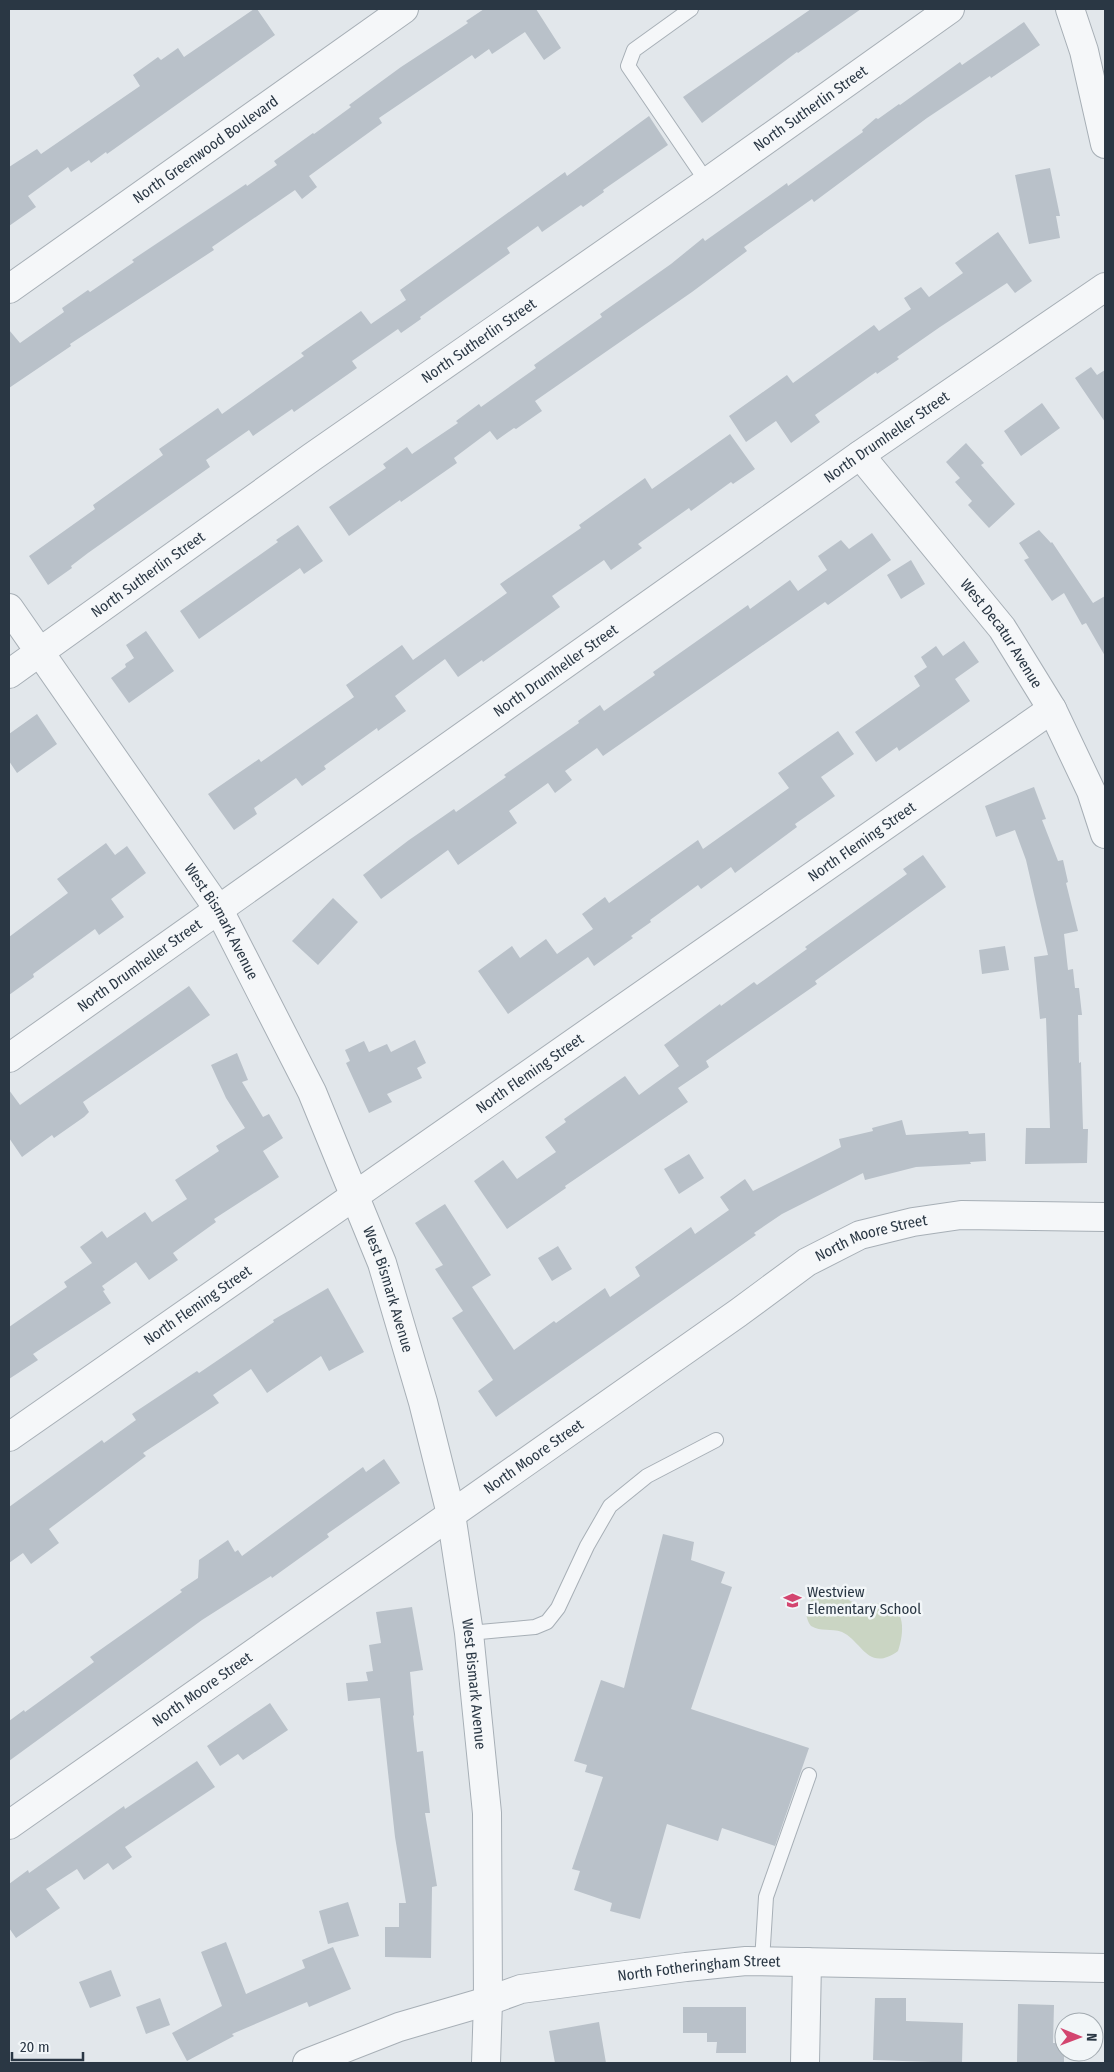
<svg xmlns="http://www.w3.org/2000/svg" width="1114" height="2072" viewBox="0 0 1114 2072" font-family="'Fira Sans Condensed',sans-serif">
<style>
.green{fill:#cad5c3}
.building{fill:#b9c1c9}
.lines{fill:none;stroke-linecap:round;stroke-linejoin:round}
.lane-casing{stroke:#a7afb6;stroke-width:16}
.street-casing{stroke:#a7afb6;stroke-width:30}
.lane{stroke:#f5f7f9;stroke-width:14}
.street{stroke:#f5f7f9;stroke-width:28}
.labels{text-anchor:middle;stroke-width:5;stroke-linejoin:round;paint-order:stroke}
.street-label{font-size:15px;fill:#2a3744;stroke:#f2f6f8}
.poi-label{font-size:15px;fill:#2a3744;stroke:#f2f6f8;text-anchor:start}
</style>
<rect width="100%" height="100%" fill="#e2e7eb"/>
<path class="green" d="M 825,1588 C 844,1589 841,1598 855,1603 C 866,1606 872,1603 882,1604 C 907,1606 904,1634 898,1651 C 868,1673 862,1641 842,1632 C 831,1628 821,1632 811,1626 C 800,1611 811,1595 825,1588 Z"/>
<path class="building" d="M 254,9 L 257,9 L 275,35 L 107,154 L 106,152 L 91,163 L 89,160 L 71,172 L 68,167 L 28,196 L 36,207 L 9,226 L 9,167 L 37,149 L 41,154 L 140,86 L 133,75 L 158,57 L 161,60 L 178,48 L 184,57 Z
M 484,9 L 536,9 L 561,48 L 544,60 L 525,32 L 492,54 L 489,49 L 475,59 L 472,55 L 379,118 L 382,123 L 309,176 L 317,187 L 302,199 L 295,190 L 212,247 L 214,250 L 70,344 L 71,346 L 9,388 L 9,330 L 20,343 L 64,312 L 62,308 L 88,290 L 90,292 L 134,262 L 132,260 L 246,184 L 247,186 L 277,165 L 274,161 L 313,133 L 314,134 L 351,107 L 349,105 L 401,67 L 456,31 L 468,23 L 466,21 Z
M 811,9 L 861,9 L 798,53 L 797,52 L 702,123 L 683,97 Z
M 1024,22 L 1040,45 L 991,78 L 990,76 L 927,118 L 814,202 L 812,199 L 744,247 L 747,251 L 692,292 L 535,401 L 542,411 L 516,429 L 514,428 L 497,440 L 490,431 L 454,458 L 457,463 L 401,502 L 400,500 L 349,536 L 329,507 L 386,468 L 383,464 L 407,447 L 412,454 L 458,423 L 456,421 L 479,404 L 481,407 L 536,368 L 534,365 L 602,317 L 600,314 L 671,264 L 703,238 L 705,241 L 787,183 L 788,186 L 863,132 L 862,130 L 876,118 L 878,119 L 899,104 L 900,105 L 960,62 L 962,65 Z
M 649,116 L 668,145 L 603,190 L 604,192 L 583,207 L 581,205 L 542,232 L 538,226 L 507,248 L 510,253 L 420,317 L 421,319 L 401,333 L 398,329 L 352,361 L 357,368 L 327,389 L 294,412 L 292,409 L 253,436 L 249,430 L 206,460 L 210,467 L 88,553 L 71,566 L 72,568 L 48,585 L 29,556 L 95,509 L 93,505 L 163,455 L 159,449 L 218,408 L 222,414 L 304,356 L 301,353 L 361,311 L 371,324 L 406,300 L 400,290 L 565,172 L 567,176 Z
M 1050,168 L 1060,216 L 1056,216 L 1060,238 L 1029,244 L 1015,175 Z
M 998,232 L 1032,281 L 1015,293 L 1007,283 L 940,327 L 897,357 L 899,359 L 877,374 L 876,372 L 815,415 L 820,422 L 791,443 L 776,421 L 746,442 L 729,416 L 787,375 L 793,383 L 874,325 L 879,331 L 911,309 L 904,298 L 921,287 L 929,297 L 963,273 L 955,263 Z
M 1091,367 L 1097,375 L 1105,370 L 1105,422 L 1075,378 Z
M 1042,403 L 1060,428 L 1021,456 L 1004,431 Z
M 730,434 L 755,469 L 733,484 L 731,482 L 691,511 L 689,508 L 638,544 L 642,548 L 611,570 L 604,560 L 552,596 L 560,607 L 483,662 L 482,660 L 458,677 L 445,659 L 395,696 L 406,711 L 378,731 L 377,728 L 324,766 L 326,769 L 302,786 L 296,778 L 254,808 L 257,814 L 234,830 L 208,794 L 259,759 L 261,762 L 354,697 L 346,685 L 402,645 L 413,660 L 507,593 L 500,584 L 581,528 L 579,525 L 645,478 L 652,489 Z
M 966,443 L 984,463 L 981,465 L 1015,504 L 989,528 L 968,505 L 972,501 L 955,482 L 960,478 L 946,462 Z
M 298,525 L 323,561 L 304,574 L 300,568 L 199,639 L 180,611 L 278,542 L 276,540 Z
M 1039,530 L 1051,543 L 1052,542 L 1093,603 L 1105,596 L 1105,656 L 1086,623 L 1082,625 L 1064,593 L 1052,601 L 1024,560 L 1029,558 L 1019,543 Z
M 872,533 L 891,560 L 828,605 L 825,602 L 603,756 L 597,748 L 565,771 L 572,780 L 555,793 L 548,783 L 509,811 L 517,823 L 458,865 L 448,850 L 381,899 L 363,875 L 409,840 L 454,809 L 456,812 L 506,777 L 504,775 L 579,723 L 578,721 L 600,705 L 604,711 L 655,675 L 653,672 L 748,605 L 750,609 L 790,580 L 798,591 L 827,570 L 818,556 L 841,540 L 849,549 Z
M 911,560 L 925,584 L 901,599 L 887,575 Z
M 146,631 L 174,671 L 129,703 L 111,678 L 126,667 L 125,664 L 134,658 L 126,645 Z
M 964,641 L 979,662 L 955,679 L 970,701 L 899,751 L 897,747 L 876,762 L 855,732 L 920,686 L 914,676 L 927,667 L 921,657 L 936,646 L 943,656 Z
M 37,714 L 57,744 L 17,773 L 9,761 L 9,734 Z
M 838,731 L 854,754 L 821,777 L 835,796 L 795,824 L 797,827 L 735,873 L 731,867 L 701,889 L 698,885 L 650,920 L 651,922 L 631,936 L 633,938 L 594,966 L 588,957 L 508,1014 L 478,971 L 512,946 L 520,958 L 546,939 L 557,954 L 593,929 L 582,914 L 605,897 L 609,903 L 698,840 L 703,849 L 789,788 L 778,773 Z
M 1034,787 L 1046,819 L 1042,820 L 1058,861 L 1063,860 L 1068,882 L 1066,883 L 1078,931 L 1064,934 L 1068,970 L 1073,969 L 1075,988 L 1079,988 L 1082,1015 L 1078,1015 L 1079,1063 L 1081,1062 L 1083,1129 L 1088,1129 L 1087,1163 L 1025,1164 L 1026,1128 L 1050,1128 L 1046,1018 L 1040,1019 L 1034,957 L 1048,955 L 1026,860 L 1015,830 L 996,837 L 985,806 Z
M 106,843 L 115,855 L 127,846 L 146,873 L 111,899 L 124,917 L 99,935 L 95,929 L 33,974 L 34,977 L 9,995 L 9,937 L 68,893 L 57,879 Z
M 923,855 L 946,887 L 815,981 L 817,984 L 706,1061 L 709,1067 L 678,1088 L 688,1102 L 565,1186 L 566,1188 L 507,1229 L 474,1181 L 503,1160 L 517,1179 L 556,1152 L 545,1137 L 566,1122 L 564,1119 L 588,1102 L 625,1076 L 639,1095 L 679,1066 L 664,1045 L 720,1004 L 721,1006 L 754,982 L 757,985 L 807,949 L 805,947 L 907,874 L 903,869 Z
M 333,898 L 358,922 L 318,965 L 292,941 Z
M 1005,946 L 1009,970 L 982,974 L 979,950 Z
M 189,986 L 210,1015 L 83,1102 L 89,1112 L 84,1117 L 54,1138 L 52,1135 L 22,1157 L 9,1138 L 9,1090 L 20,1105 Z
M 415,1040 L 426,1063 L 417,1068 L 422,1078 L 387,1094 L 392,1102 L 369,1113 L 346,1063 L 350,1061 L 345,1050 L 364,1041 L 369,1052 L 387,1044 L 391,1052 Z
M 237,1053 L 248,1080 L 242,1082 L 263,1117 L 269,1114 L 283,1138 L 263,1151 L 279,1177 L 214,1219 L 216,1222 L 173,1253 L 178,1260 L 149,1280 L 136,1262 L 102,1286 L 105,1290 L 103,1291 L 111,1303 L 33,1354 L 38,1360 L 9,1379 L 9,1327 L 67,1287 L 64,1282 L 92,1263 L 80,1247 L 102,1231 L 107,1238 L 145,1212 L 152,1222 L 187,1199 L 175,1180 L 219,1151 L 216,1146 L 245,1128 L 226,1098 L 211,1065 Z
M 902,1120 L 906,1135 L 968,1131 L 969,1134 L 985,1133 L 986,1161 L 970,1162 L 971,1164 L 916,1167 L 865,1180 L 863,1173 L 782,1214 L 754,1233 L 756,1235 L 496,1417 L 478,1391 L 493,1380 L 452,1318 L 463,1311 L 435,1269 L 443,1265 L 415,1223 L 445,1204 L 491,1275 L 472,1287 L 514,1350 L 554,1321 L 556,1323 L 605,1288 L 610,1297 L 640,1276 L 635,1267 L 691,1227 L 695,1234 L 729,1210 L 720,1197 L 745,1179 L 753,1191 L 841,1147 L 839,1139 L 873,1131 L 872,1128 Z
M 689,1154 L 704,1178 L 679,1194 L 664,1169 Z
M 558,1246 L 572,1269 L 552,1281 L 538,1258 Z
M 328,1288 L 364,1352 L 329,1371 L 321,1356 L 267,1393 L 251,1369 L 213,1395 L 219,1403 L 143,1453 L 146,1456 L 49,1529 L 59,1543 L 31,1564 L 23,1553 L 9,1563 L 9,1507 L 102,1440 L 104,1443 L 136,1420 L 132,1414 L 197,1371 L 199,1373 L 274,1322 L 273,1320 Z
M 384,1459 L 400,1483 L 327,1534 L 329,1537 L 272,1578 L 271,1576 L 202,1620 L 9,1761 L 9,1721 L 24,1710 L 25,1712 L 94,1662 L 90,1657 L 182,1592 L 180,1590 L 198,1578 L 199,1560 L 228,1540 L 235,1552 L 238,1550 L 242,1556 L 363,1467 L 366,1472 Z
M 663,1534 L 694,1542 L 691,1560 L 725,1572 L 721,1583 L 732,1587 L 691,1709 L 809,1748 L 775,1846 L 722,1828 L 718,1841 L 667,1824 L 640,1919 L 610,1911 L 612,1903 L 574,1890 L 580,1871 L 572,1869 L 603,1777 L 585,1772 L 587,1765 L 574,1761 L 601,1680 L 624,1688 Z
M 412,1607 L 423,1670 L 410,1672 L 414,1715 L 413,1716 L 417,1752 L 423,1751 L 430,1813 L 425,1813 L 437,1886 L 432,1887 L 431,1958 L 385,1957 L 385,1927 L 399,1927 L 399,1903 L 406,1903 L 395,1837 L 380,1698 L 348,1701 L 346,1683 L 368,1681 L 366,1672 L 373,1671 L 369,1645 L 381,1643 L 376,1612 Z
M 270,1703 L 288,1730 L 243,1760 L 238,1754 L 220,1766 L 207,1746 Z
M 197,1761 L 215,1787 L 125,1847 L 132,1857 L 113,1870 L 108,1863 L 84,1880 L 77,1869 L 46,1889 L 60,1908 L 16,1938 L 9,1928 L 9,1884 L 28,1870 L 29,1873 L 124,1806 L 125,1809 Z
M 348,1902 L 359,1936 L 328,1944 L 319,1911 Z
M 226,1942 L 246,1994 L 305,1968 L 302,1960 L 333,1947 L 351,1989 L 309,2007 L 307,2002 L 232,2034 L 234,2036 L 187,2061 L 172,2033 L 222,2006 L 201,1952 Z
M 111,1970 L 121,1996 L 90,2008 L 79,1982 Z
M 160,1998 L 170,2025 L 146,2034 L 136,2007 Z
M 875,1998 L 906,1998 L 906,2021 L 963,2023 L 962,2063 L 873,2060 Z
M 1018,2004 L 1054,2005 L 1053,2043 L 1064,2043 L 1064,2063 L 1017,2063 Z
M 683,2007 L 746,2007 L 746,2053 L 716,2053 L 717,2042 L 707,2042 L 707,2033 L 683,2033 Z
M 599,2022 L 606,2063 L 555,2063 L 549,2031 Z"/>
<g class="lines">
<defs>
<path id="lane" d="M 691,9 L 634,50 L 628,66 L 707,182
M 469,1633 L 535,1627 L 547,1622 L 558,1608 L 587,1546 L 610,1506 L 647,1476 L 716,1440
M 762,1961 L 766,1897 L 809,1775"/>
<g id="street">
<path d="M 1070,9 L 1084,51 L 1105,144"/>
<path id="s1" d="M 9,289 L 404,9"/>
<path id="s2" d="M 860,455 L 1002,628 L 1052,709 L 1091,791 L 1105,834"/>
<path id="s3" d="M 9,608 L 219,910 L 312,1092 L 382,1263 L 423,1402 L 451,1514 L 469,1633 L 487,1813 L 488,2001 L 486,2063"/>
<path id="s4" d="M 9,674 L 312,457 L 707,182 L 950,9"/>
<path id="s5" d="M 9,1058 L 860,455 L 1105,287"/>
<path id="s6" d="M 9,1437 L 1052,709"/>
<path id="s7" d="M 9,1825 L 738,1313 L 807,1262 L 860,1235 L 913,1222 L 961,1215 L 1105,1217"/>
<path id="s8" d="M 307,2063 L 399,2027 L 488,2001 L 521,1989 L 686,1967 L 746,1961 L 1105,1968"/>
<path d="M 805,2063 L 807,1962"/>
</g>
</defs>
<use href="#lane" class="lane-casing"/>
<use href="#street" class="street-casing"/>
<use href="#lane" class="lane"/>
<use href="#street" class="street"/>
</g>
<defs>
<symbol id="school-bare" viewBox="-9 -9 18 18"><path d="M0-5L7-2L0 1L-7-2ZM-4 1L0 2.5L4 1V4Q0 6-4 4Z" fill="#d3456f" stroke="#f2f6f8" stroke-width="2.5" paint-order="stroke"/></symbol>
</defs>
<g fill-rule="evenodd">
<use href="#school-bare" x="780" y="1588" width="25" height="25"/>
</g>
<g class="labels">
<g class="street-label">
<text dy="5" stroke="none"><textPath href="#s4" startOffset="981">North Sutherlin Street</textPath></text>
<text dy="5" stroke="none"><textPath href="#s1" startOffset="241">North Greenwood Boulevard</textPath></text>
<text dy="5" stroke="none"><textPath href="#s4" startOffset="576">North Sutherlin Street</textPath></text>
<text dy="5" stroke="none"><textPath href="#s5" startOffset="1075">North Drumheller Street</textPath></text>
<text dy="5" stroke="none"><textPath href="#s4" startOffset="171">North Sutherlin Street</textPath></text>
<text dy="5" stroke="none"><textPath href="#s2" startOffset="228">West Decatur Avenue</textPath></text>
<text dy="5" stroke="none"><textPath href="#s5" startOffset="670">North Drumheller Street</textPath></text>
<text dy="5" stroke="none"><textPath href="#s6" startOffset="1040">North Fleming Street</textPath></text>
<text dy="5" stroke="none"><textPath href="#s3" startOffset="379">West Bismark Avenue</textPath></text>
<text dy="5" stroke="none"><textPath href="#s5" startOffset="160">North Drumheller Street</textPath></text>
<text dy="5" stroke="none"><textPath href="#s6" startOffset="635">North Fleming Street</textPath></text>
<text dy="5" stroke="none"><textPath href="#s7" startOffset="1046">North Moore Street</textPath></text>
<text dy="5" stroke="none"><textPath href="#s3" startOffset="784">West Bismark Avenue</textPath></text>
<text dy="5" stroke="none"><textPath href="#s6" startOffset="230">North Fleming Street</textPath></text>
<text dy="5" stroke="none"><textPath href="#s7" startOffset="641">North Moore Street</textPath></text>
<text dy="5" stroke="none"><textPath href="#s3" startOffset="1189">West Bismark Avenue</textPath></text>
<text dy="5" stroke="none"><textPath href="#s7" startOffset="236">North Moore Street</textPath></text>
<text dy="5" stroke="none"><textPath href="#s8" startOffset="406">North Fotheringham Street</textPath></text>
</g>
<g class="poi-label">
<text x="807" y="1597">Westview<tspan x="807" dy="17">Elementary School</tspan></text>
</g>
</g>
<rect width="1114" height="2072" fill="none" stroke="#2a3744" stroke-width="20"/>
<g transform="translate(1079 2037) rotate(91)"><circle r="24" fill="#f2f6f8" stroke="#a2aab0"/>
<path d="M0-4L9 19L0 12L-9 19Z" fill="#d3456f"/>
<text y="-8" font-size="14" font-weight="bold" text-anchor="middle" fill="#2a3744">N</text>
</g>
<path d="M12 2052v8h71v-8" fill="none" stroke="#2a3744" stroke-width="2.5"/>
<text x="20" y="2052" font-size="15" fill="#2a3744" stroke="#f2f6f8" stroke-width="4" paint-order="stroke">20 m</text>
</svg>
